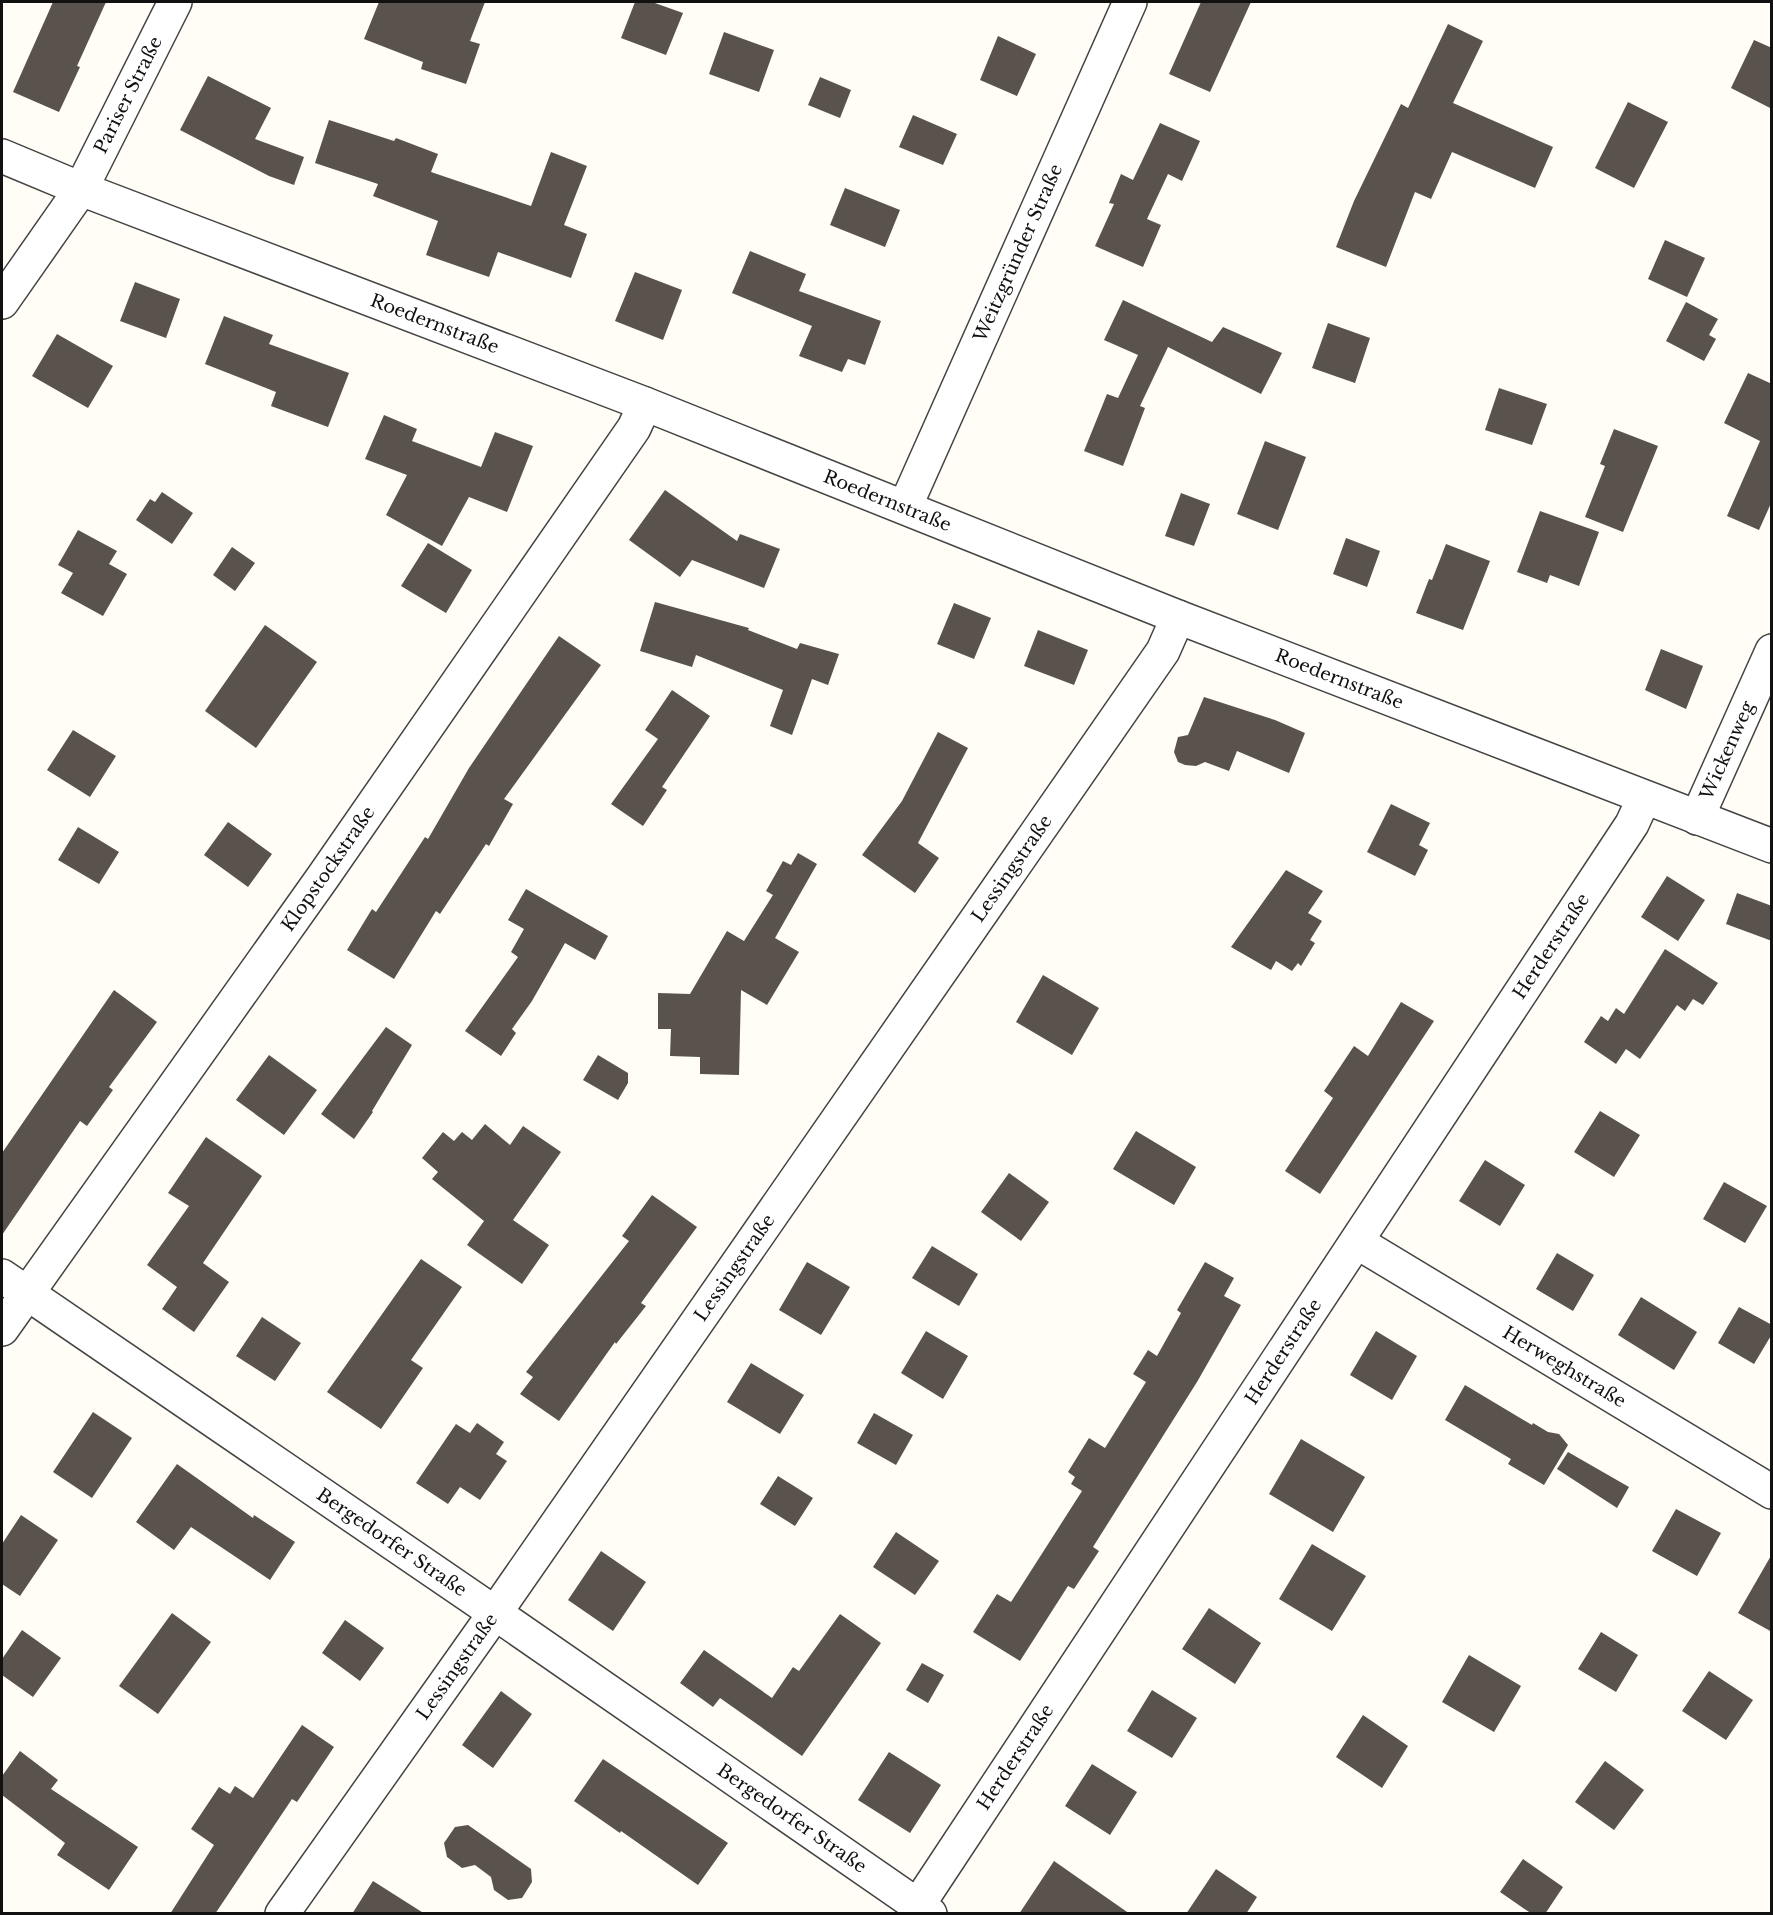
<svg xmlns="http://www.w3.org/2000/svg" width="1773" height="1915" viewBox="0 0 1773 1915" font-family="'Libre Baskerville',serif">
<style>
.building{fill:#5a524d}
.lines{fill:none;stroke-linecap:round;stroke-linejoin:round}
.minor-casing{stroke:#444;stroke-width:36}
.minor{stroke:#fff;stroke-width:33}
.labels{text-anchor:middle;stroke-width:6;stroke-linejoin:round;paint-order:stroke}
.street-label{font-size:18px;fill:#111;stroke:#fff}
</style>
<rect width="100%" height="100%" fill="#fffdf5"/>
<path class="building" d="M 53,2 L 106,2 L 77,66 L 80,67 L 59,112 L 13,92 Z
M 379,2 L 485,2 L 470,41 L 480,44 L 466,84 L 421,69 L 423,62 L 364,39 Z
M 635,2 L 652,2 L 683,13 L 666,55 L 621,38 Z
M 1201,2 L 1251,2 L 1210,92 L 1169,74 Z
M 1448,24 L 1483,41 L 1453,103 L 1553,147 L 1535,188 L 1452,152 L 1431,199 L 1415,192 L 1386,267 L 1336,247 L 1354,201 L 1401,104 L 1408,108 Z
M 724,32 L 774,50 L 759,92 L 709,74 Z
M 998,36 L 1036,54 L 1017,96 L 980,80 Z
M 1754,40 L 1772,48 L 1772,109 L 1731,88 Z
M 208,76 L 271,108 L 255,139 L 304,157 L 294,185 L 269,176 L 180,130 Z
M 820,77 L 851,90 L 840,118 L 808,105 Z
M 1628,102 L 1668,122 L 1634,188 L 1595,168 Z
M 913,115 L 957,134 L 943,165 L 899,147 Z
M 329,120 L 394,141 L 396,138 L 438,154 L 431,172 L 531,206 L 551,152 L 587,166 L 564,225 L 587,234 L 571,278 L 498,252 L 489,277 L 426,255 L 438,221 L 373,196 L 378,184 L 315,163 Z
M 1160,123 L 1200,141 L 1182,181 L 1168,174 L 1147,219 L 1161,225 L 1143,267 L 1095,246 L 1114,204 L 1109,203 L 1121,174 L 1133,180 Z
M 845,188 L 900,210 L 885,247 L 830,225 Z
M 1665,240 L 1705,258 L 1687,297 L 1648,279 Z
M 750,251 L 806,274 L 799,291 L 881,321 L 865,365 L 848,359 L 842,372 L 799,356 L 812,326 L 732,293 Z
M 635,272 L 682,290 L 663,340 L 615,321 Z
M 135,282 L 180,299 L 166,338 L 120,321 Z
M 1123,300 L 1212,342 L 1223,327 L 1282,353 L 1261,394 L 1168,347 L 1140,406 L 1145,408 L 1123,466 L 1084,451 L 1107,394 L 1118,398 L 1138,355 L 1104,340 Z
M 1686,302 L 1718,319 L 1709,335 L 1716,339 L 1704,361 L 1666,341 Z
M 224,316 L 273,335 L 269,344 L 349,373 L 328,427 L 271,406 L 276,392 L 205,364 Z
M 1328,323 L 1370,338 L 1355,383 L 1312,368 Z
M 57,334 L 113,366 L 88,408 L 32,376 Z
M 1748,373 L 1772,384 L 1772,501 L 1759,530 L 1727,516 L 1760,441 L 1724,423 Z
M 1499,388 L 1547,404 L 1532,445 L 1485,430 Z
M 384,415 L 417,429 L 412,441 L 481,467 L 495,432 L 533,446 L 507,512 L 469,497 L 442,546 L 386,515 L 407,475 L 365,459 Z
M 1614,429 L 1658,446 L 1623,532 L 1585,517 L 1605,466 L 1600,464 Z
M 1265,441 L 1306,457 L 1278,530 L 1237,514 Z
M 665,490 L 737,541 L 740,534 L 780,549 L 764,588 L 692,560 L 680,577 L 629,540 Z
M 162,492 L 193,513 L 172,544 L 136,520 L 150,499 L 155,502 Z
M 1181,493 L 1210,504 L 1194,546 L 1165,536 Z
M 1540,511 L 1599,532 L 1579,586 L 1550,575 L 1547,583 L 1517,572 Z
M 78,530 L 117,551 L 109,564 L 127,574 L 103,616 L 61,593 L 73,573 L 58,565 Z
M 1346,538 L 1380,551 L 1367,587 L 1333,574 Z
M 428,543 L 472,570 L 446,613 L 401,586 Z
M 1446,544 L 1490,561 L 1463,630 L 1416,613 L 1429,579 L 1432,580 Z
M 232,547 L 255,563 L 235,591 L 213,575 Z
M 655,602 L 749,628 L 748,630 L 797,649 L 800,643 L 839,654 L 828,685 L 812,679 L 792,735 L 770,726 L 783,690 L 696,655 L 692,667 L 640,651 Z
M 954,603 L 991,618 L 974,659 L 937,644 Z
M 265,625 L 317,662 L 256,748 L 205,711 Z
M 1038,630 L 1088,650 L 1074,685 L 1024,666 Z
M 559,636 L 601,665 L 504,799 L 513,804 L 489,846 L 486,844 L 440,914 L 436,911 L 394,979 L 347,950 L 372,909 L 376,912 L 425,837 L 428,839 L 469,768 Z
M 1661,649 L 1703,666 L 1686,709 L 1645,690 Z
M 672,690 L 710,716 L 662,787 L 667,790 L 643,826 L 611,804 L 658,739 L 645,730 Z
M 1204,697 L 1275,720 L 1305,733 L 1289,773 L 1237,751 L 1229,771 L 1205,762 L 1196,766 L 1185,765 L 1178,762 L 1174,752 L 1178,737 L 1188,735 Z
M 73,730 L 116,756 L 90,797 L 47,770 Z
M 938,732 L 968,748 L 918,843 L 939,858 L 915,893 L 862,855 L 902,801 Z
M 1391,804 L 1430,823 L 1419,845 L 1428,850 L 1415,876 L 1367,852 Z
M 228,822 L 272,854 L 248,887 L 204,855 Z
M 78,827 L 119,852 L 99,884 L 58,860 Z
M 798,853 L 817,864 L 775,938 L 799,952 L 767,1005 L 741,990 L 739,1075 L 700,1074 L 700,1057 L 670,1056 L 671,1029 L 658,1029 L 658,993 L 690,994 L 727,931 L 744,941 L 773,895 L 766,891 L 783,861 L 791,865 Z
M 1286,870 L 1323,891 L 1308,913 L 1322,921 L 1310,940 L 1315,943 L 1301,966 L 1298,963 L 1292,971 L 1276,961 L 1271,970 L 1231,947 Z
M 1667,876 L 1705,900 L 1678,941 L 1641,917 Z
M 526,889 L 608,936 L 595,960 L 565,943 L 532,1001 L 512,1029 L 516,1033 L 501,1056 L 465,1031 L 518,957 L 511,952 L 524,929 L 508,920 Z
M 1737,893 L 1772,906 L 1772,941 L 1726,924 Z
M 1665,949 L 1718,983 L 1703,1005 L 1693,999 L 1685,1011 L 1677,1005 L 1640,1059 L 1626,1049 L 1616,1064 L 1584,1042 L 1601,1016 L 1608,1021 L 1616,1008 L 1624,1014 Z
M 1043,975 L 1099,1008 L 1072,1055 L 1016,1022 Z
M 114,990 L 157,1022 L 109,1087 L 113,1090 L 87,1126 L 80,1121 L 2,1235 L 2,1153 Z
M 1401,1002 L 1434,1021 L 1320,1194 L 1285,1171 L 1333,1098 L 1324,1091 L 1354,1046 L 1368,1056 Z
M 386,1027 L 412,1045 L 372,1111 L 373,1112 L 354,1139 L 321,1114 Z
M 269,1055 L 317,1090 L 284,1135 L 236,1100 Z
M 598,1055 L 628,1073 L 628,1083 L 618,1100 L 583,1080 Z
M 1600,1111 L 1640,1135 L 1614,1177 L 1574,1152 Z
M 485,1124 L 510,1145 L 523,1126 L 561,1152 L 513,1220 L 549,1245 L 522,1284 L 467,1245 L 484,1221 L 432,1179 L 438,1172 L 422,1158 L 443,1132 L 454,1141 L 462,1132 L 472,1140 Z
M 1136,1131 L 1196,1167 L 1174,1205 L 1113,1169 Z
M 206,1137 L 262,1176 L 203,1263 L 229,1282 L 194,1332 L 162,1309 L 177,1287 L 147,1265 L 189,1206 L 168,1193 Z
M 1485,1160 L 1525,1185 L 1500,1226 L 1459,1201 Z
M 1009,1173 L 1049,1202 L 1021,1241 L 981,1212 Z
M 1724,1182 L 1767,1206 L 1745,1243 L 1703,1219 Z
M 652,1195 L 697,1227 L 641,1303 L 646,1306 L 616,1344 L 615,1342 L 559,1421 L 520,1394 L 533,1377 L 526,1372 L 629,1241 L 622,1236 Z
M 932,1246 L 978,1274 L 959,1306 L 912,1278 Z
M 1557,1253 L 1594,1275 L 1573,1311 L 1536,1289 Z
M 421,1259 L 462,1287 L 411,1360 L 423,1368 L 381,1429 L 327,1392 Z
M 807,1262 L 850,1287 L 821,1335 L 779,1310 Z
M 1205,1262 L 1234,1278 L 1224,1296 L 1241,1305 L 1197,1382 L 1093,1547 L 1099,1551 L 1074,1589 L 1068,1586 L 1020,1661 L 973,1632 L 997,1594 L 1011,1602 L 1082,1491 L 1071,1484 L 1075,1477 L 1068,1472 L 1089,1438 L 1105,1448 L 1146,1382 L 1133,1374 L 1148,1350 L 1157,1356 L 1181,1313 L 1177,1310 Z
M 1641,1297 L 1697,1332 L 1674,1370 L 1618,1335 Z
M 1739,1307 L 1772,1325 L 1772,1334 L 1754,1364 L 1718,1343 Z
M 262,1317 L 301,1343 L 275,1381 L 236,1356 Z
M 926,1331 L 968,1356 L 943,1399 L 901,1373 Z
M 1376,1331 L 1417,1356 L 1392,1400 L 1350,1375 Z
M 751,1363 L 804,1395 L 780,1434 L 727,1402 Z
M 1465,1385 L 1532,1425 L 1533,1423 L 1548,1432 L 1559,1434 L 1568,1445 L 1544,1485 L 1508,1464 L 1511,1459 L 1445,1420 Z
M 93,1412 L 132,1438 L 92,1498 L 53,1472 Z
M 874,1413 L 913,1435 L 896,1465 L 857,1443 Z
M 477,1423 L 504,1442 L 496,1454 L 507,1461 L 480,1500 L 460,1487 L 448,1504 L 416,1483 L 456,1424 L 470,1433 Z
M 1301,1439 L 1365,1477 L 1333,1532 L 1269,1494 Z
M 1568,1452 L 1629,1487 L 1617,1508 L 1557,1469 Z
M 177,1464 L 253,1518 L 254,1515 L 295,1542 L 270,1580 L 191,1527 L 174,1550 L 136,1522 Z
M 778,1476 L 813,1498 L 795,1526 L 760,1504 Z
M 1676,1509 L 1721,1533 L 1697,1576 L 1652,1551 Z
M 21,1515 L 58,1540 L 20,1596 L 2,1584 L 2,1544 Z
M 896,1532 L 939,1561 L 915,1595 L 873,1567 Z
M 1312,1544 L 1366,1576 L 1332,1631 L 1279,1599 Z
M 601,1551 L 646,1582 L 613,1631 L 568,1600 Z
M 1772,1554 L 1772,1632 L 1738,1613 Z
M 1209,1608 L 1261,1643 L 1235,1684 L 1182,1649 Z
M 172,1613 L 211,1642 L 158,1714 L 119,1686 Z
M 840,1614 L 881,1643 L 802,1756 L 720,1698 L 713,1707 L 680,1683 L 704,1650 L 772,1698 L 793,1667 L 799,1671 Z
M 345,1620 L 384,1648 L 360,1681 L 322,1653 Z
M 22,1630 L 61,1658 L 33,1697 L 2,1675 L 2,1659 Z
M 1601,1632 L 1638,1655 L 1616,1692 L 1578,1669 Z
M 1469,1655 L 1521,1686 L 1494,1732 L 1442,1702 Z
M 922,1663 L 944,1675 L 928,1703 L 906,1690 Z
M 1709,1671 L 1753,1700 L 1726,1740 L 1682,1711 Z
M 1152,1690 L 1197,1718 L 1172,1758 L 1127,1731 Z
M 501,1691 L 532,1714 L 493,1768 L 462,1745 Z
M 1363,1715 L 1408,1746 L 1382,1788 L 1336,1757 Z
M 302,1725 L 334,1747 L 297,1802 L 292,1799 L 215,1914 L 170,1914 L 214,1845 L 191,1829 L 219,1787 L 230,1794 L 235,1786 L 253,1798 Z
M 20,1751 L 58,1780 L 51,1789 L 138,1847 L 109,1890 L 57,1855 L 65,1843 L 2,1795 L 2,1776 Z
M 889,1752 L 941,1785 L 910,1833 L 858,1800 Z
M 603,1759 L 728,1843 L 698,1885 L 621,1831 L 620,1833 L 574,1801 Z
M 1605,1761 L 1644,1790 L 1614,1830 L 1575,1802 Z
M 1092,1764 L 1137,1792 L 1110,1835 L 1065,1806 Z
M 468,1825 L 531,1869 L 532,1882 L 522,1898 L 508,1900 L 494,1890 L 491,1877 L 475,1865 L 462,1868 L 447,1857 L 444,1843 L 455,1827 Z
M 1523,1859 L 1563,1887 L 1545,1914 L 1532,1914 L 1500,1892 Z
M 1054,1861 L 1130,1914 L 1019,1914 Z
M 1216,1869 L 1257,1897 L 1246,1914 L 1186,1914 Z
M 373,1881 L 425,1914 L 352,1914 Z"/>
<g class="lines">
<defs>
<g id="minor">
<path id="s1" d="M 2,156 L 81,189 L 645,404 L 1178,617 L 1772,846"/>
<path id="s2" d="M 2,302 L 81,189 L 175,2"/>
<path id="s3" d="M 905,507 L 1130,2"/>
<path id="s4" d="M 1697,818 L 1772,651"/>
<path id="s5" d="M 1357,1242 L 1772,1492"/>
<path id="s6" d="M 2,1276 L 495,1613 L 930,1914"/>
<path id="s7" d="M 2,1329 L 323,877 L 634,428 L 645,404"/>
<path id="s8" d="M 918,1905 L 1632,824 L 1644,798"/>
<path id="s9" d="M 282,1914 L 495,1613 L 1163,651 L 1178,617"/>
</g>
</defs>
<use href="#minor" class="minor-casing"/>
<use href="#minor" class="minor"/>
</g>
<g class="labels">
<g class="street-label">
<text dy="6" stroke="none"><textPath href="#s2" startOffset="243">Pariser Straße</textPath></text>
<text dy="6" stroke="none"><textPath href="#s3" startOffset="278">Weitzgründer Straße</textPath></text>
<text dy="6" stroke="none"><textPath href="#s1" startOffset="464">Roedernstraße</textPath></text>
<text dy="6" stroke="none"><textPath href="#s1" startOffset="950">Roedernstraße</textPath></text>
<text dy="6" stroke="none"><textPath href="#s1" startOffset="1436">Roedernstraße</textPath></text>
<text dy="6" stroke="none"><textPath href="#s4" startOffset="74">Wickenweg</textPath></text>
<text dy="6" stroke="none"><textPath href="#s9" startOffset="1275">Lessingstraße</textPath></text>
<text dy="6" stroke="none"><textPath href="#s7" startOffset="564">Klopstockstraße</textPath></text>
<text dy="6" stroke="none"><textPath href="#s8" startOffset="1149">Herderstraße</textPath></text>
<text dy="6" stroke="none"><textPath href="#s9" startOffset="789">Lessingstraße</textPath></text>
<text dy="6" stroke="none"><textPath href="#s8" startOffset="663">Herderstraße</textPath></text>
<text dy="6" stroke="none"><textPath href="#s5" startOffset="242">Herweghstraße</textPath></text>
<text dy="6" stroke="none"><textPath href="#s6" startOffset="472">Bergedorfer Straße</textPath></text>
<text dy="6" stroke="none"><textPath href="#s9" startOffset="303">Lessingstraße</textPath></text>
<text dy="6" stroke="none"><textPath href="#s8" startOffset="177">Herderstraße</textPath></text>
<text dy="6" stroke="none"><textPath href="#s6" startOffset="958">Bergedorfer Straße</textPath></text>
</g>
</g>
<rect width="1773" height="1915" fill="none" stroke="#111111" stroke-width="6"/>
</svg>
